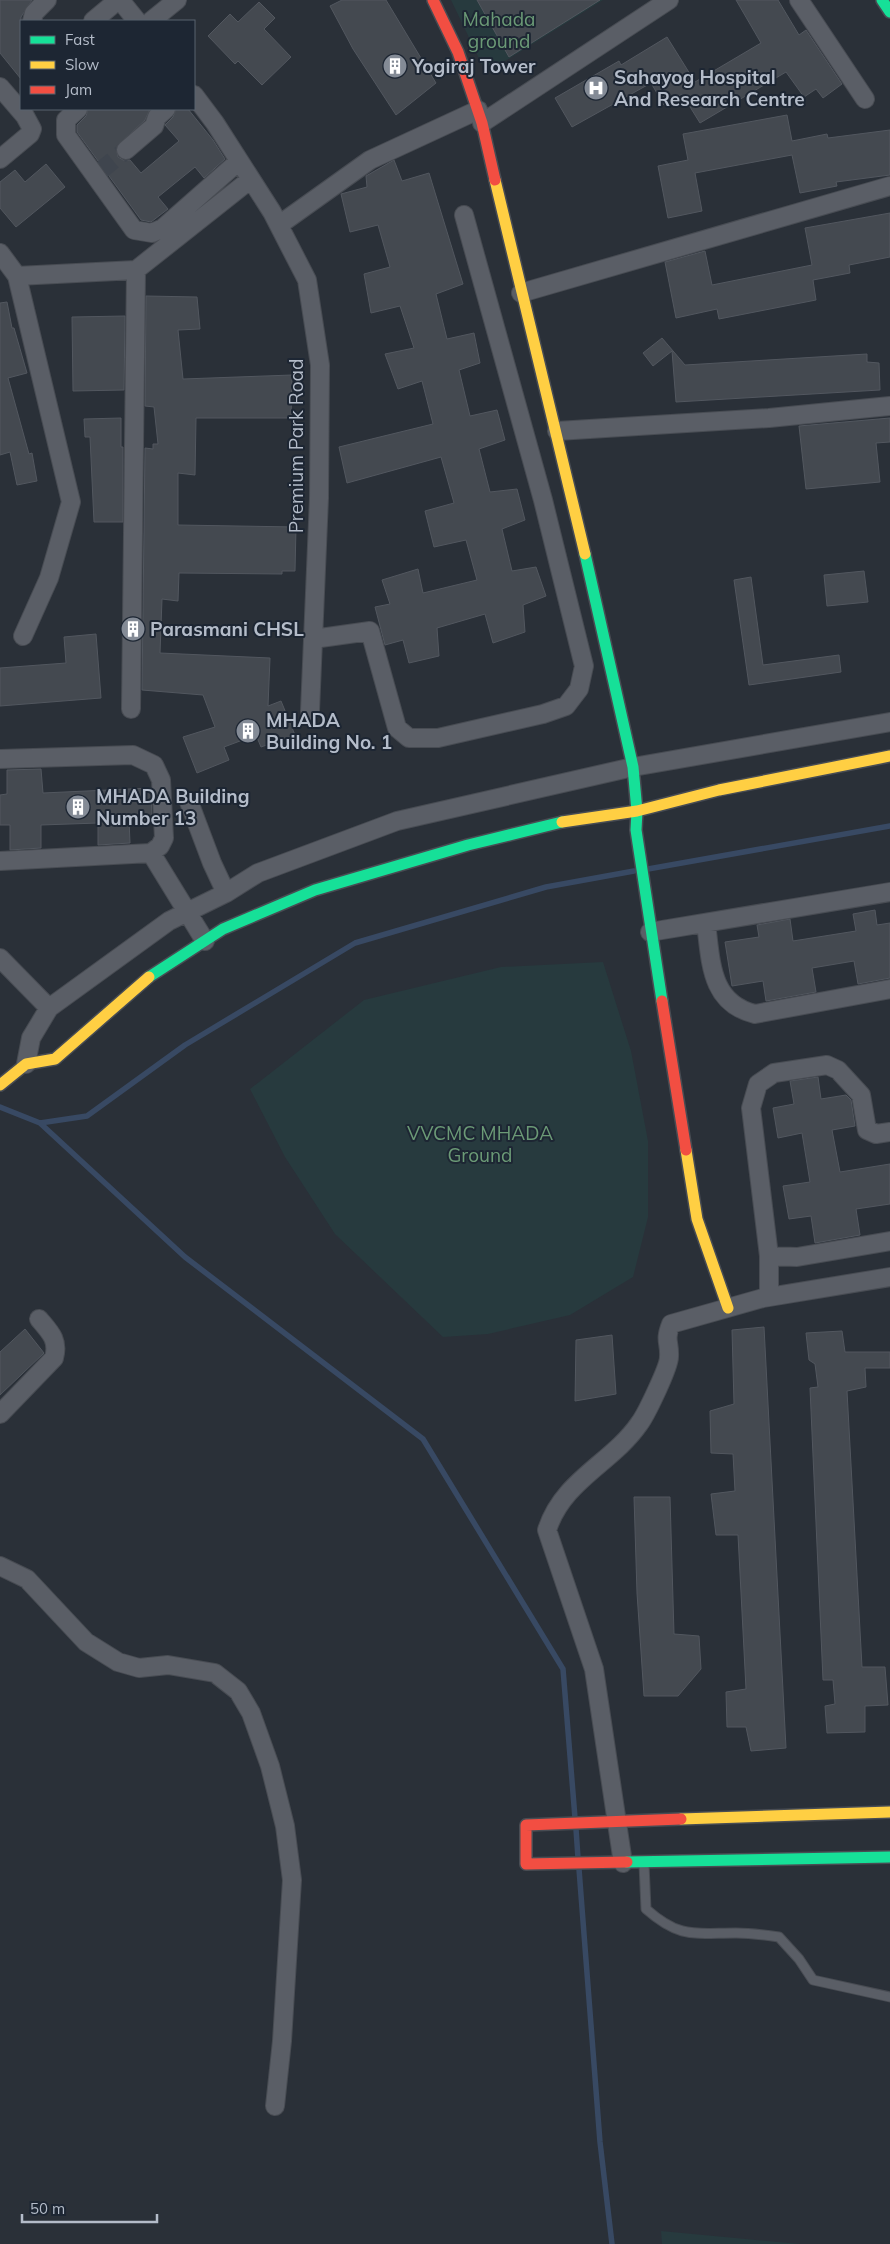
<svg xmlns="http://www.w3.org/2000/svg" width="890" height="2244" viewBox="0 0 890 2244" font-family="Mulish,sans-serif">
<style>
.green{fill:#273a3e}
.lines{fill:none;stroke-linecap:round;stroke-linejoin:round}
.stream{stroke:#384963;stroke-width:5.5}
.building{fill:#444950;stroke:#52575f}
.street-tunnel{stroke:#3f454e;stroke-width:18;stroke-dasharray:18 9;stroke-linecap:butt}
.lane-casing{stroke:#484c53;stroke-width:11}
.street-casing{stroke:#484c53;stroke-width:20}
.fast-casing{stroke:#484c53;stroke-width:14}
.slow-casing{stroke:#484c53;stroke-width:14}
.jam-casing{stroke:#484c53;stroke-width:14}
.lane{stroke:#5a5e66;stroke-width:9}
.street{stroke:#5a5e66;stroke-width:18}
.fast{stroke:#16e098;stroke-width:11}
.slow{stroke:#ffcf43;stroke-width:11}
.jam{stroke:#f24e42;stroke-width:11}
.labels{text-anchor:middle;stroke-width:4;stroke-linejoin:round;paint-order:stroke}
.park-label{font-size:19px;fill:#6b9a76;stroke:#1d2633}
.poi-label{font-size:19px;font-weight:bold;fill:#b4bcc9;stroke:#1d2633;text-anchor:start}
.street-label{font-size:19px;fill:#b4bcc9;stroke:#1d2633}
</style>
<rect width="100%" height="100%" fill="#2a3038"/>
<path class="green" d="M 451,0 L 603,0 L 486,73 Z
M 603,962 L 631,1051 L 648,1141 L 648,1217 L 633,1277 L 570,1315 L 488,1334 L 443,1337 L 335,1234 L 285,1157 L 250,1089 L 364,1000 L 501,967 Z
M 661,2231 L 800,2244 L 662,2244 Z"/>
<g class="lines">
<path class="stream" d="M 648,869 L 890,826
M 0,1107 L 40,1123 L 87,1116 L 185,1045 L 355,943 L 546,887 L 634,871
M 40,1123 L 185,1257 L 423,1439 L 563,1669 L 575,1818
M 576,1829 L 578,1858
M 579,1869 L 600,2142 L 612,2244"/>
</g>
<path class="building" d="M 0,0 L 32,0 L 21,17 L 21,79 L 0,53 Z
M 342,0 L 386,0 L 436,83 L 396,115 L 353,49 L 330,6 Z
M 477,0 L 600,0 L 509,57 Z
M 736,0 L 778,0 L 799,35 L 806,30 L 842,84 L 823,98 L 816,89 L 804,97 L 786,72 L 700,123 L 682,94 L 664,105 L 651,83 L 572,127 L 555,98 L 619,61 L 621,65 L 667,37 L 695,82 L 761,43 Z
M 259,2 L 275,18 L 264,29 L 291,57 L 262,85 L 238,61 L 235,64 L 208,36 L 230,14 L 238,22 Z
M 88,109 L 150,109 L 145,120 L 116,147 L 118,157 L 123,160 L 130,160 L 141,173 L 179,141 L 165,125 L 173,117 L 176,109 L 188,109 L 213,140 L 225,159 L 204,178 L 195,167 L 158,197 L 168,209 L 151,222 L 141,220 L 77,132 L 77,125 L 86,116 Z
M 787,115 L 792,141 L 827,134 L 828,138 L 890,130 L 890,175 L 836,182 L 837,186 L 800,193 L 792,155 L 695,173 L 702,211 L 668,218 L 658,166 L 688,160 L 683,134 Z
M 394,160 L 402,181 L 429,173 L 463,284 L 436,294 L 447,339 L 474,333 L 480,363 L 459,370 L 470,416 L 497,410 L 505,440 L 479,449 L 490,492 L 517,489 L 525,520 L 502,529 L 512,571 L 536,567 L 546,596 L 523,605 L 525,632 L 493,643 L 485,614 L 437,628 L 439,656 L 409,663 L 403,640 L 385,645 L 375,607 L 390,604 L 382,580 L 418,569 L 423,593 L 477,580 L 466,540 L 434,547 L 425,511 L 454,503 L 441,457 L 347,483 L 339,447 L 433,424 L 422,381 L 398,389 L 385,354 L 414,348 L 400,306 L 371,313 L 364,274 L 390,267 L 378,225 L 350,232 L 341,194 L 367,187 L 366,176 Z
M 46,164 L 65,187 L 16,227 L 0,208 L 0,182 L 15,170 L 25,182 Z
M 890,213 L 890,257 L 849,265 L 850,273 L 813,280 L 816,300 L 719,319 L 717,309 L 676,318 L 665,262 L 705,251 L 712,285 L 812,265 L 805,228 Z
M 146,296 L 197,297 L 200,329 L 178,330 L 183,379 L 292,375 L 291,418 L 196,418 L 195,475 L 178,473 L 178,525 L 296,527 L 295,571 L 282,571 L 282,574 L 179,573 L 178,601 L 162,599 L 160,653 L 270,658 L 268,706 L 281,701 L 295,735 L 261,747 L 256,735 L 224,747 L 229,760 L 197,773 L 183,737 L 215,727 L 203,695 L 142,690 L 145,448 L 153,449 L 153,444 L 158,444 L 154,407 L 145,406 Z
M 7,302 L 12,328 L 14,328 L 27,373 L 8,378 L 29,454 L 32,453 L 37,481 L 17,485 L 10,452 L 0,455 L 0,303 Z
M 125,316 L 124,390 L 73,391 L 72,317 Z
M 662,338 L 685,365 L 867,354 L 867,362 L 879,363 L 880,390 L 676,402 L 672,351 L 653,366 L 643,353 Z
M 121,418 L 121,447 L 123,447 L 123,522 L 94,522 L 90,437 L 85,437 L 84,419 Z
M 890,418 L 890,442 L 876,443 L 880,482 L 806,489 L 799,426 Z
M 864,571 L 868,602 L 827,606 L 824,575 Z
M 751,577 L 763,665 L 839,655 L 841,672 L 749,685 L 734,580 Z
M 96,634 L 101,698 L 0,706 L 0,668 L 66,663 L 64,637 Z
M 41,769 L 43,793 L 151,788 L 152,820 L 129,820 L 130,843 L 98,845 L 98,823 L 41,825 L 41,848 L 10,850 L 10,825 L 0,825 L 0,795 L 7,794 L 7,770 Z
M 875,910 L 877,925 L 890,923 L 890,978 L 858,984 L 854,961 L 812,968 L 816,992 L 766,1001 L 763,981 L 732,986 L 725,942 L 759,937 L 757,925 L 790,919 L 793,941 L 856,931 L 853,914 Z
M 818,1077 L 821,1099 L 846,1095 L 851,1100 L 855,1126 L 832,1130 L 840,1172 L 890,1164 L 890,1204 L 856,1209 L 860,1235 L 815,1243 L 811,1216 L 789,1219 L 783,1186 L 810,1182 L 802,1133 L 778,1138 L 773,1108 L 794,1104 L 790,1081 Z
M 764,1327 L 786,1748 L 751,1751 L 746,1727 L 727,1727 L 726,1692 L 746,1689 L 738,1535 L 716,1535 L 711,1494 L 735,1491 L 733,1454 L 711,1453 L 710,1411 L 734,1404 L 732,1330 Z
M 25,1329 L 44,1353 L 0,1395 L 0,1352 Z
M 842,1331 L 845,1352 L 890,1352 L 890,1368 L 865,1368 L 866,1387 L 847,1391 L 862,1667 L 885,1667 L 888,1705 L 865,1706 L 865,1732 L 827,1733 L 825,1706 L 835,1704 L 833,1680 L 823,1680 L 810,1388 L 818,1387 L 815,1364 L 809,1360 L 806,1333 Z
M 612,1335 L 616,1394 L 575,1401 L 576,1340 Z
M 634,1497 L 670,1497 L 674,1634 L 699,1636 L 701,1669 L 678,1696 L 644,1696 L 637,1593 Z"/>
<g class="lines">
<path class="street-tunnel" d="M 99,172 L 126,150"/>
<defs>
<path id="lane" d="M 644,1864 L 646,1909 C 680,1939 694,1933 736,1933 C 750,1933 765,1935 779,1937 L 799,1959 L 813,1980 L 890,1997"/>
<path id="street" d="M 120,0 L 137,21
M 799,0 L 865,99
M 32,21 L 34,13 L 47,0
M 93,21 L 118,0
M 151,21 L 177,0
M 0,87 L 25,116 L 32,129 L 30,134 L 0,159
M 194,95 L 215,123 L 272,212 L 307,280 L 320,365 L 319,498 L 310,711
M 78,109 L 66,120 L 66,135 L 134,230 L 152,233 L 163,228 L 239,161
M 482,123 L 669,0
M 126,150 L 154,126 L 157,117 L 166,109
M 279,225 L 370,160 L 478,110
M 0,253 L 17,276 L 71,502 L 49,578 L 23,636
M 17,276 L 136,270
M 521,293 L 890,186
M 557,431 L 769,418 L 890,406
M 313,639 L 370,631 L 397,728 L 409,738 L 438,738 L 543,714 L 566,706 L 579,689 L 584,666 L 543,500 L 464,215
M 131,709 L 136,270 L 251,179
M 0,759 L 133,755 L 154,765 L 161,780 L 164,838 L 160,846 L 151,853 L 0,861
M 189,802 L 212,863 L 226,893
M 151,853 L 205,941
M 706,923 C 711,962 710,1003 755,1014 L 890,989
M 650,932 L 890,892
M 0,958 L 49,1008
M 26,1064 L 31,1038 L 49,1008 L 169,921 L 226,893 L 258,873 L 397,821 L 633,767 L 890,722
M 890,1132 L 876,1134 L 867,1130 L 861,1095 L 838,1070 L 827,1065 L 774,1073 L 758,1084 L 751,1108 L 769,1256 L 797,1257 L 890,1241
M 769,1297 L 769,1256
M 0,1414 L 54,1358 C 59,1340 50,1332 39,1319
M 0,1566 L 27,1579 L 86,1642 L 118,1662 L 139,1668 L 168,1665 L 215,1673 L 238,1691 L 251,1713 L 270,1766 L 285,1826 L 292,1880 L 282,2041 L 275,2106
M 623,1863 L 594,1669 L 547,1530 C 563,1480 612,1463 639,1424 C 646,1415 669,1367 669,1357 C 670,1341 664,1342 671,1324 L 763,1298 L 890,1277"/>
<path id="fast" d="M 882,0 L 890,12
M 585,554 L 633,767 L 637,811 L 636,830 L 662,1001
M 149,977 L 223,929 L 315,890 L 468,845 L 562,822
M 627,1862 L 890,1857"/>
<path id="slow" d="M 495,180 L 585,554
M 562,822 L 637,811 L 719,790 L 890,756
M 0,1085 L 26,1064 L 55,1059 L 149,977
M 686,1150 L 697,1219 L 728,1308
M 681,1819 L 890,1812"/>
<path id="jam" d="M 433,0 L 458,52 L 482,123 L 495,180
M 662,1001 L 686,1150
M 627,1862 L 526,1864 L 526,1825 L 681,1819"/>
</defs>
<use href="#lane" class="lane-casing"/>
<use href="#street" class="street-casing"/>
<use href="#fast" class="fast-casing"/>
<use href="#slow" class="slow-casing"/>
<use href="#jam" class="jam-casing"/>
<use href="#lane" class="lane"/>
<use href="#street" class="street"/>
<use href="#fast" class="fast"/>
<use href="#slow" class="slow"/>
<use href="#jam" class="jam"/>
</g>
<defs>
<symbol id="building-disc" viewBox="-11 -11 22 22"><circle r="9.5" fill="#848b96" stroke="#1d2633"/><path d="M-4-6H4V6H1V3H-1V6H-4ZM-2.5-4.3h1.7v1.8h-1.7ZM.8-4.3h1.7v1.8H.8ZM-2.5-1h1.7V.8h-1.7ZM.8-1h1.7V.8H.8Z" fill="#fff"/></symbol>
<symbol id="hospital-disc" viewBox="-11 -11 22 22"><circle r="9.5" fill="#848b96" stroke="#1d2633"/><path d="M-5-5h3v3.5h4V-5h3V5h-3V1.5h-4V5h-3Z" fill="#fff"/></symbol>
</defs>
<g fill-rule="evenodd">
<use href="#building-disc" x="381" y="52" width="28" height="28"/>
<use href="#hospital-disc" x="582" y="74" width="28" height="28"/>
<use href="#building-disc" x="119" y="615" width="28" height="28"/>
<use href="#building-disc" x="234" y="717" width="28" height="28"/>
<use href="#building-disc" x="64" y="793" width="28" height="28"/>
</g>
<g class="labels">
<g class="park-label">
<text x="499" y="26">Mahada<tspan x="499" dy="22">ground</tspan></text>
<text x="480" y="1140">VVCMC MHADA<tspan x="480" dy="22">Ground</tspan></text>
</g>
<g class="poi-label">
<text x="412" y="73">Yogiraj Tower</text>
<text x="614" y="84">Sahayog Hospital<tspan x="614" dy="22">And Research Centre</tspan></text>
<text x="150" y="636">Parasmani CHSL</text>
<text x="266" y="727">MHADA<tspan x="266" dy="22">Building No. 1</tspan></text>
<text x="96" y="803">MHADA Building<tspan x="96" dy="22">Number 13</tspan></text>
</g>
<g class="street-label">
<text transform="translate(296 446) rotate(-90)" y="7">Premium Park Road</text>
</g>
</g>
<rect x="20" y="20" width="175" height="90" fill="#1d2633" stroke="#59626f"/>
<rect x="30" y="36" width="25" height="8" fill="#16e098" stroke="#59626f"/>
<text x="65" y="45" font-size="15" fill="#b4bcc9">Fast</text>
<rect x="30" y="61" width="25" height="8" fill="#ffcf43" stroke="#59626f"/>
<text x="65" y="70" font-size="15" fill="#b4bcc9">Slow</text>
<rect x="30" y="86" width="25" height="8" fill="#f24e42" stroke="#59626f"/>
<text x="65" y="95" font-size="15" fill="#b4bcc9">Jam</text>
<path d="M22 2214v8h135v-8" fill="none" stroke="#b4bcc9" stroke-width="2.5"/>
<text x="30" y="2214" font-size="15" fill="#b4bcc9" stroke="#1d2633" stroke-width="4" paint-order="stroke">50 m</text>
</svg>
